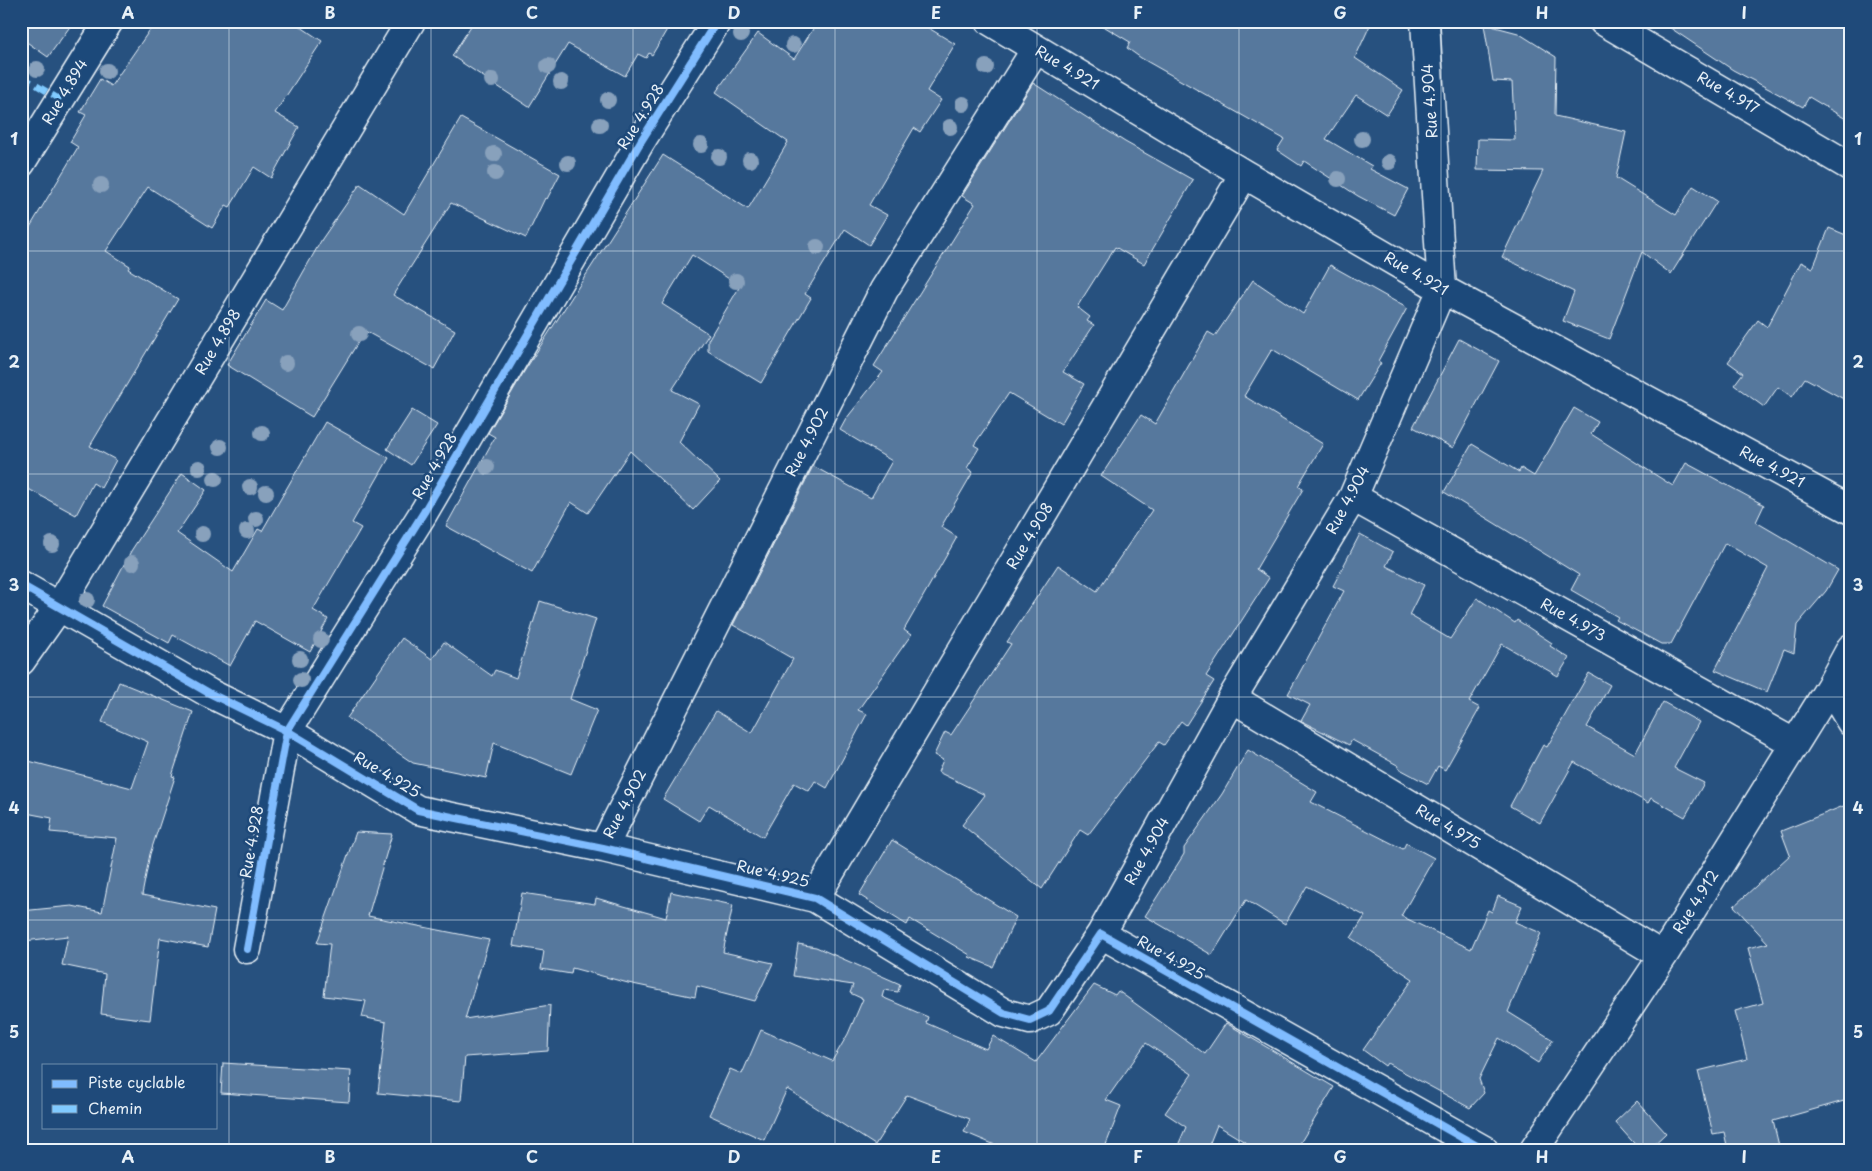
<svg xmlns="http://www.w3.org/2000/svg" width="1872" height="1171" viewBox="0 0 1872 1171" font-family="'Playpen Sans',sans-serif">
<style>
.building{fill:#57789d;stroke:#e8f1f8}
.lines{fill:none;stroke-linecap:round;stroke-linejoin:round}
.minor-casing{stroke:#e8f1f8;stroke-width:31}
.minor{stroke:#1f4a7a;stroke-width:28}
.quiet{stroke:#80caff;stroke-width:6;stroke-dasharray:12 6;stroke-linecap:butt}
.cycleway-casing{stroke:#1f4a7a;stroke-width:11}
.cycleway{stroke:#80bcff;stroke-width:8}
.tree{fill:#88a1bc}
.grid{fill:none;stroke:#e8f1f8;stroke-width:1;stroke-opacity:0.55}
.labels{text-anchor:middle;stroke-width:5;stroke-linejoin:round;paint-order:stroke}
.street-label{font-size:15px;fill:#e8f1f8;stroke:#1f4a7a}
.neatline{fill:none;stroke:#e8f1f8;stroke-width:2}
.grid-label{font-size:16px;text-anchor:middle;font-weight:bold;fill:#e8f1f8}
</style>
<rect width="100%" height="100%" fill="#27517f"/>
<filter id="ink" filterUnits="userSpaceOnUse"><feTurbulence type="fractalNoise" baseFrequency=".02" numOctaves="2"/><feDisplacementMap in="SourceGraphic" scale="10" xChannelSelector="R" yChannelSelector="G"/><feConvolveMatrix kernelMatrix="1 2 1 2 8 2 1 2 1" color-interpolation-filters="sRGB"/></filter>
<g filter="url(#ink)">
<path class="building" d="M 21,21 L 74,21 L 48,57 L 21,38 Z
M 156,21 L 292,21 L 322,41 L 275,113 L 299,127 L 271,178 L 254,167 L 230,207 L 226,205 L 212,228 L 148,187 L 106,251 L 130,266 L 128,269 L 178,299 L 90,446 L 116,460 L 101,488 L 93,483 L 76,515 L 21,485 L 21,242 L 78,147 L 70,142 L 86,115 L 80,112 L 100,79 L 111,86 Z
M 474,21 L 672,21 L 652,55 L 649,53 L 646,58 L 638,54 L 625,76 L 568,44 L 529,107 L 452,56 Z
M 818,21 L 917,21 L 955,44 L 927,91 L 941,100 L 920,132 L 914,128 L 869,205 L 887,215 L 869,245 L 845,229 L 805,294 L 811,298 L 761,383 L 708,351 L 708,340 L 740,286 L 692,255 L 662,304 L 709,334 L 672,390 L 699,404 L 679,442 L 720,481 L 693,510 L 630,451 L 588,513 L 571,502 L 532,573 L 446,526 L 495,437 L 488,433 L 525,370 L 663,155 L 748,209 L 788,142 L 716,92 L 758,33 L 794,59 Z
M 1095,21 L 1372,21 L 1355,58 L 1403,90 L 1387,115 L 1356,95 L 1326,139 L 1372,166 L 1370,169 L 1408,189 L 1394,215 L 1358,196 L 1304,161 L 1301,166 L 1277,150 L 1284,139 L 1141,58 L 1127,48 L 1130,42 Z
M 1660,21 L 1851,21 L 1851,122 L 1809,97 L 1803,107 L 1733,70 Z
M 1484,24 L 1518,33 L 1556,57 L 1555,116 L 1626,132 L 1616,178 L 1676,215 L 1693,186 L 1717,201 L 1671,274 L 1642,252 L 1609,339 L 1563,321 L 1574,292 L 1502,257 L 1543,171 L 1477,170 L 1478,139 L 1515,140 L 1512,82 L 1493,81 Z
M 1033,83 L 1125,142 L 1193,180 L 1144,264 L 1115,247 L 1077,307 L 1090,317 L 1087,321 L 1094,325 L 1063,372 L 1084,384 L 1061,424 L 1009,393 L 974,445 L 979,448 L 967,468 L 973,472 L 941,527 L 957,537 L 904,630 L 911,635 L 858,710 L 867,714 L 827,788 L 815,781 L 809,791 L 794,783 L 763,837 L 709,805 L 699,821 L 663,799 L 716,711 L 752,733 L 793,659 L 733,625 L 813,466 L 871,498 L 892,461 L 840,430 L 846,419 L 883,372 L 874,366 L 975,204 L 962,196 Z
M 461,118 L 560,174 L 547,199 L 545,198 L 526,238 L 451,203 L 393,295 L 455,330 L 434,369 L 365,331 L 312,417 L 227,365 L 266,300 L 282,310 L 322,239 L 360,184 L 404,214 Z
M 1829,228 L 1851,237 L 1851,403 L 1805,378 L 1792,397 L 1778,387 L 1764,407 L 1734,385 L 1743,373 L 1728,362 L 1758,320 L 1767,327 L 1801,262 L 1813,268 Z
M 1330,265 L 1407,308 L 1378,361 L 1381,363 L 1358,400 L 1272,349 L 1244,396 L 1323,444 L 1298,486 L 1303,489 L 1256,569 L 1269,578 L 1206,676 L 1214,681 L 1186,725 L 1181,721 L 1164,745 L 1159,742 L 1088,835 L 1080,830 L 1042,889 L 962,825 L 985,795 L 938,772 L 943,760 L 934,755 L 945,732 L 951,735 L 1011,644 L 1007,642 L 1058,565 L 1097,591 L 1152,510 L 1101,476 L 1141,415 L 1155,424 L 1208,332 L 1215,336 L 1253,280 L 1303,314 Z
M 1459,339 L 1499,361 L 1453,448 L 1413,427 Z
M 1574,408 L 1598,422 L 1591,434 L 1673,486 L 1686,463 L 1764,505 L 1756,522 L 1838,570 L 1826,591 L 1797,625 L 1794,653 L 1784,649 L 1767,692 L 1715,670 L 1768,568 L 1725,543 L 1671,644 L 1661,644 L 1616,620 L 1618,617 L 1571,590 L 1579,575 L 1444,492 L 1472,444 L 1519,472 L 1521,468 L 1534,476 Z
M 412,410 L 437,425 L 411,465 L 387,449 Z
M 325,422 L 389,458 L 352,523 L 361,528 L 313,610 L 328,619 L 310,652 L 255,621 L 230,666 L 173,635 L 169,643 L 102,606 L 131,551 L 182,473 L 206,490 L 177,533 L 233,572 L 258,529 L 262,531 Z
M 1360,534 L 1393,552 L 1386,566 L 1424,585 L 1409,615 L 1450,639 L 1477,598 L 1515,623 L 1517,620 L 1552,643 L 1550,646 L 1569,658 L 1558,676 L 1502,644 L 1469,702 L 1480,708 L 1445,770 L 1438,766 L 1428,784 L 1398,768 L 1399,766 L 1352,740 L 1349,745 L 1301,721 L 1310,705 L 1288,694 L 1344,591 L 1333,586 Z
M 540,601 L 596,619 L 570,699 L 597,710 L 571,774 L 494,743 L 486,778 L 413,763 L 347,718 L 402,638 L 432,659 L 444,642 L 492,676 L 495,670 L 516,678 Z
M 1589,673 L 1610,685 L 1587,727 L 1635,754 L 1663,702 L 1699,722 L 1674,768 L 1704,783 L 1685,817 L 1651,798 L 1648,803 L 1574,762 L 1540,823 L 1510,806 L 1543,745 L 1547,747 Z
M 119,682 L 193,712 L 172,776 L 175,777 L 150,854 L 142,895 L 215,910 L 208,947 L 160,938 L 150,1020 L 101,1014 L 105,974 L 62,965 L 68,936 L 24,941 L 21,920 L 21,911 L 72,906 L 102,912 L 117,838 L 50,832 L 52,818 L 21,812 L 21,759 L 132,788 L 148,742 L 102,722 Z
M 1248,750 L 1317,792 L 1311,802 L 1403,849 L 1406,843 L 1434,858 L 1401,916 L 1471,949 L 1488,910 L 1492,912 L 1498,896 L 1522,906 L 1515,922 L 1541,933 L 1508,1012 L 1553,1040 L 1538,1063 L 1499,1038 L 1479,1079 L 1484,1093 L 1470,1108 L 1387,1063 L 1385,1066 L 1363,1050 L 1413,979 L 1351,938 L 1365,916 L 1307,886 L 1285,924 L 1246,900 L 1212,955 L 1145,916 L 1184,854 L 1184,848 L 1222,794 Z
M 1851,803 L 1851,1099 L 1773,1121 L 1780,1150 L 1728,1150 L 1724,1132 L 1713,1134 L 1698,1071 L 1747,1059 L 1735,1011 L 1763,1003 L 1748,948 L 1768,943 L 1734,906 L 1790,855 L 1781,831 Z
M 356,832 L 392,834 L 368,916 L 489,940 L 465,1019 L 550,1005 L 548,1051 L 465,1057 L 461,1101 L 378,1093 L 386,1022 L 362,1017 L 366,1001 L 324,996 L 330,944 L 317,943 Z
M 892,840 L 1016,917 L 993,967 L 969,957 L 970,955 L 910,919 L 907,925 L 859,895 Z
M 671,892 L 733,905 L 723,952 L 773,963 L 755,1001 L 697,986 L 695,997 L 628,983 L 572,968 L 571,974 L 541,969 L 544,951 L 513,946 L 522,893 L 595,904 L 596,898 L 666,918 Z
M 798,944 L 816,947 L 900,984 L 898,992 L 884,990 L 882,997 L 928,1017 L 926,1023 L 986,1049 L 993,1036 L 1036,1062 L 1094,985 L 1115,995 L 1118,991 L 1205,1054 L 1226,1023 L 1334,1087 L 1296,1150 L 1258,1150 L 1217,1125 L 1207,1150 L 1176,1150 L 1186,1127 L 1165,1113 L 1192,1074 L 1146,1043 L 1106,1100 L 1121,1106 L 1104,1150 L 1007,1150 L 964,1132 L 970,1119 L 907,1095 L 875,1145 L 787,1089 L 764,1140 L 709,1115 L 730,1069 L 742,1074 L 761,1030 L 832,1061 L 848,1034 L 863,999 L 850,993 L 853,985 L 793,976 Z
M 223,1063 L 351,1071 L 349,1102 L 221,1093 Z
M 1637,1101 L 1666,1133 L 1648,1150 L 1640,1150 L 1615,1122 Z"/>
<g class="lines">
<defs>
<path id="minor" d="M 990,21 L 1244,174 L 1442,289 L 1851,510
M 1603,21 L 1851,167
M 21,163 L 109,21
M 1353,497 L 1794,743
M 21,585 L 209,693 L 287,731 L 418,810 L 603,848 L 815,898 L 1004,1013 L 1030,1020 L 1049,1011 L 1101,934 L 1484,1150
M 21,661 L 59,607 L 411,21
M 1830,687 L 1851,722
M 1232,698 L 1663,956
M 603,848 L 884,290 L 1036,49
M 815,898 L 1244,174
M 1101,934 L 1232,698 L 1353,497 L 1442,289 L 1425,21
M 247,949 L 287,731 L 424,512 L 641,141 L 717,21
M 1534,1150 L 1663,956 L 1830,687 L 1851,648"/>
</defs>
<use href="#minor" class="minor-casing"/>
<use href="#minor" class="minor"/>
<path class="quiet" d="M 21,76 L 61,100"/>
<defs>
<path id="cycleway" d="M 21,585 L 209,693 L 287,731 L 418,810 L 603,848 L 815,898 L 1004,1013 L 1030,1020 L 1049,1011 L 1101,934 L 1484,1150
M 247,949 L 287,731 L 424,512 L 641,141 L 717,21"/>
</defs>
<use href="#cycleway" class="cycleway-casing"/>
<use href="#cycleway" class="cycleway"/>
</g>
<g class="tree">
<circle cx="741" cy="34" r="8"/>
<circle cx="793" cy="45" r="8"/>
<circle cx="548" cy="66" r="8"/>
<circle cx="986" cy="67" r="8"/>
<circle cx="37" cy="69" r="8"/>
<circle cx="107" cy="71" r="8"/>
<circle cx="492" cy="80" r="8"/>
<circle cx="561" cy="82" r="8"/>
<circle cx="608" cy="100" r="8"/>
<circle cx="963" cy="104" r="8"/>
<circle cx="600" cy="125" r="8"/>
<circle cx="950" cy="127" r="8"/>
<circle cx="1362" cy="139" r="8"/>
<circle cx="701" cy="145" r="8"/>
<circle cx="494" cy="154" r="8"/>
<circle cx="719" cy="157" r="8"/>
<circle cx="750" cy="160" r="8"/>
<circle cx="1389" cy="162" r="8"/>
<circle cx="568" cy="163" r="8"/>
<circle cx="495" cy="173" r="8"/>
<circle cx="1338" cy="179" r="8"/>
<circle cx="101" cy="185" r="8"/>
<circle cx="817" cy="247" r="8"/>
<circle cx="736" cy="281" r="8"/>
<circle cx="359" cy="334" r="8"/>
<circle cx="286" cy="363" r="8"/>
<circle cx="262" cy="433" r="8"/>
<circle cx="220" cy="447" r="8"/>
<circle cx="487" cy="467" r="8"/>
<circle cx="199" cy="468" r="8"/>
<circle cx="215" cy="479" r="8"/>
<circle cx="250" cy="487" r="8"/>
<circle cx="266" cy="493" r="8"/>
<circle cx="256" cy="519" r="8"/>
<circle cx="247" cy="531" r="8"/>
<circle cx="202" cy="534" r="8"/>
<circle cx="52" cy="544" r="8"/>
<circle cx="132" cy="563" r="8"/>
<circle cx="87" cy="600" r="8"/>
<circle cx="321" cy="640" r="8"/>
<circle cx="300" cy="659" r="8"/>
<circle cx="301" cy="680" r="8"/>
</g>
</g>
<path class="grid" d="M 229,21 L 229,1150M 431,21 L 431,1150M 633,21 L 633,1150M 835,21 L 835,1150M 1037,21 L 1037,1150M 1239,21 L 1239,1150M 1441,21 L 1441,1150M 1643,21 L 1643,1150M 21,251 L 1851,251M 21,474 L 1851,474M 21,697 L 1851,697M 21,920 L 1851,920"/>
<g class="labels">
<g class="street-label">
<text transform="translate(1067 68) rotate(31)" y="5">Rue 4.921</text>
<text transform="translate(65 92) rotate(-59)" y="5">Rue 4.894</text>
<text transform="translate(1728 93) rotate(30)" y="5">Rue 4.917</text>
<text transform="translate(1430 101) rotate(-94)" y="5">Rue 4.904</text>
<text transform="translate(641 117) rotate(-58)" y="5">Rue 4.928</text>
<text transform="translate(1416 274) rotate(30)" y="5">Rue 4.921</text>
<text transform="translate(218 342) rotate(-59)" y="5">Rue 4.898</text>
<text transform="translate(807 442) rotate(-63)" y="5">Rue 4.902</text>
<text transform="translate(435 466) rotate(-60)" y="5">Rue 4.928</text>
<text transform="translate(1772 467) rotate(28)" y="5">Rue 4.921</text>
<text transform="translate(1348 500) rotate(-62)" y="5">Rue 4.904</text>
<text transform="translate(1030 536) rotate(-59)" y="5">Rue 4.908</text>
<text transform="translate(1573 620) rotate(29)" y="5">Rue 4.973</text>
<text transform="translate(387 775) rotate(31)" y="5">Rue 4.925</text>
<text transform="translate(625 804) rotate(-63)" y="5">Rue 4.902</text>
<text transform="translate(1448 827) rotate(31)" y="5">Rue 4.975</text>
<text transform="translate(252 842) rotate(-80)" y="5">Rue 4.928</text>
<text transform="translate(1147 851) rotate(-61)" y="5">Rue 4.904</text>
<text transform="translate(773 874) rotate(13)" y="5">Rue 4.925</text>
<text transform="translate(1696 902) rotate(-58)" y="5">Rue 4.912</text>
<text transform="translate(1171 958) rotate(29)" y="5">Rue 4.925</text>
</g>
</g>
<rect width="1872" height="1171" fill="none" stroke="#1f4a7a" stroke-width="55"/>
<rect x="42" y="1064" width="175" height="65" fill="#1f4a7a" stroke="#6f8dac"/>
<rect x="52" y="1080" width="25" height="8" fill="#80bcff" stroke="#6f8dac"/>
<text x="88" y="1088" font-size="15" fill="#e8f1f8">Piste cyclable</text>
<rect x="52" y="1105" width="25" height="8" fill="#80caff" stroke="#6f8dac"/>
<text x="88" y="1114" font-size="15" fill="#e8f1f8">Chemin</text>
<rect x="28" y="28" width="1816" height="1116" class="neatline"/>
<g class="grid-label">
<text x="128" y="19">A</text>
<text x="330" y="19">B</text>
<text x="532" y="19">C</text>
<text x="734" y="19">D</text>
<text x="936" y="19">E</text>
<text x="1138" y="19">F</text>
<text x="1340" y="19">G</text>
<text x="1542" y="19">H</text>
<text x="1744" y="19">I</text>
<text x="14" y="145">1</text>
<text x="1858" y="145">1</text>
<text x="14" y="368">2</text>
<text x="1858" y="368">2</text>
<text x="14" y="591">3</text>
<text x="1858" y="591">3</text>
<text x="14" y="814">4</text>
<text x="1858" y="814">4</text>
<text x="14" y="1038">5</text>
<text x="1858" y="1038">5</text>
<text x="128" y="1163">A</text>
<text x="330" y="1163">B</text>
<text x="532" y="1163">C</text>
<text x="734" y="1163">D</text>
<text x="936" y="1163">E</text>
<text x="1138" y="1163">F</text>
<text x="1340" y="1163">G</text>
<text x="1542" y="1163">H</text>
<text x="1744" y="1163">I</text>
</g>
</svg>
